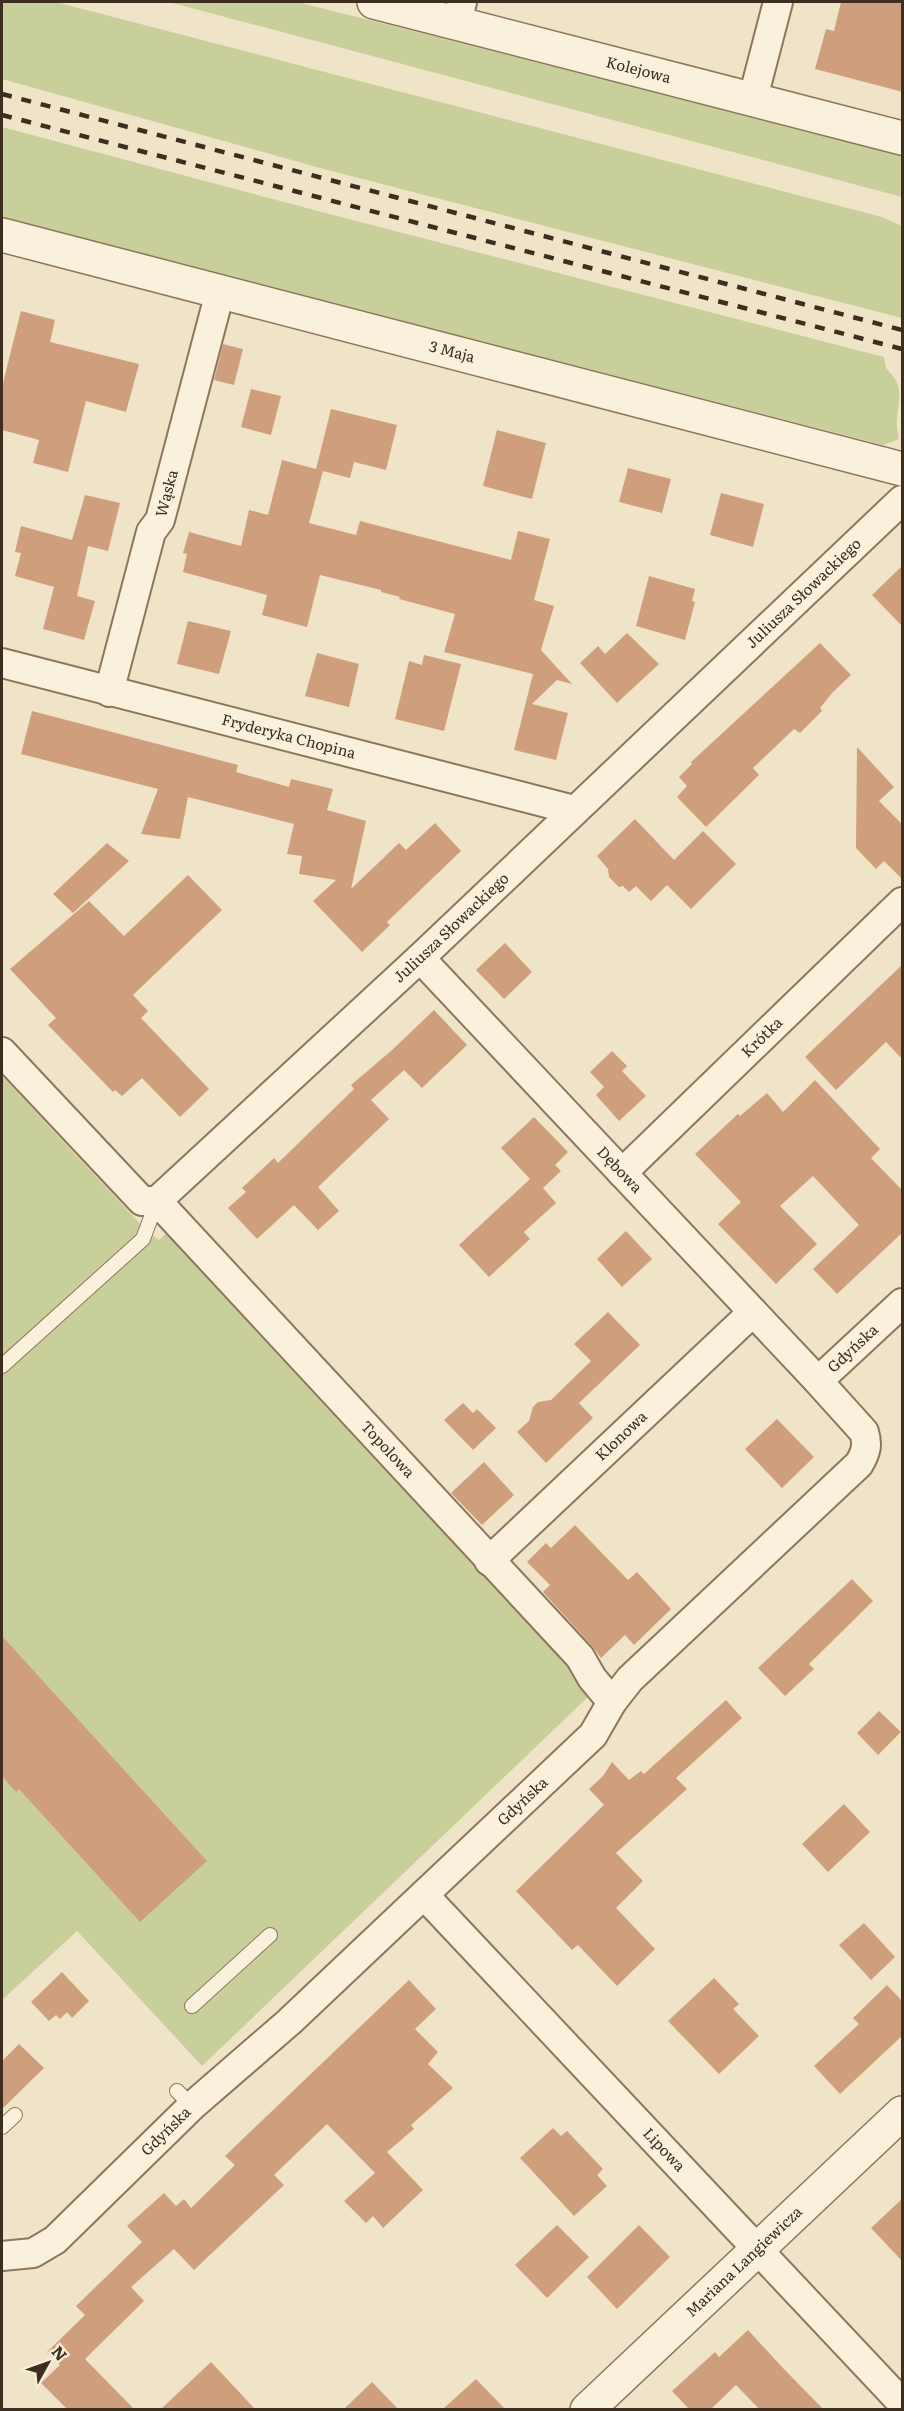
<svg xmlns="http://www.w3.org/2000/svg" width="904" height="2411" viewBox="0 0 904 2411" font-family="Literata,serif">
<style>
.green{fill:#c9cf9b}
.building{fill:#cf9f7d}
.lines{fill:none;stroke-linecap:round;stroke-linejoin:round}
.service-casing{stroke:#8d765c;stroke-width:16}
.minor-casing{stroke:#8d765c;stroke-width:32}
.tertiary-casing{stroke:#8d765c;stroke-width:36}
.service{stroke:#faf1dc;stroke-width:14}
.minor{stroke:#faf1dc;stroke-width:28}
.tertiary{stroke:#faf1dc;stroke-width:33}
.rail{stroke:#3d2e20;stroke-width:4.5;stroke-dasharray:10 10;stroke-linecap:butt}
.labels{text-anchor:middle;stroke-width:4.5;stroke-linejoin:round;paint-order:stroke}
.street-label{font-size:15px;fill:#3d2e20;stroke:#f7eed8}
</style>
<rect width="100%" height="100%" fill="#f0e4c8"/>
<path class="green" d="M 2,2 L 56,2 L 882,217 L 902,226 L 902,318 L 320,168 L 2,79 Z
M 169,2 L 297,2 L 902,154 L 902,197 Z
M 2,127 L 333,215 L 884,357 L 886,368 C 904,387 899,393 897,420 C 896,426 898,433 899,439 L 883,445 L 2,218 Z
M 2,1076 L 146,1230 L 159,1240 L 168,1232 L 576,1662 L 588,1697 L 202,2066 L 77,1931 L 2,2000 Z"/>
<path class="building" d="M 841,2 L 903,2 L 903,92 L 815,69 L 826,29 L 834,31 Z
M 21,311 L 55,320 L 50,342 L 139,364 L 126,412 L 86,401 L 68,472 L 33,463 L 39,440 L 2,430 L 2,387 Z
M 223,344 L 243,349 L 234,385 L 214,380 Z
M 251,389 L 281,396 L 271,435 L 241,427 Z
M 331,409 L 397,425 L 386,470 L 354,462 L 350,478 L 323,471 L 309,523 L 356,535 L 360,521 L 511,560 L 518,531 L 550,539 L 534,600 L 554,606 L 541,650 L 572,684 L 557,680 L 532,704 L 568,713 L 556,760 L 514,750 L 533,674 L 444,652 L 455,614 L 399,599 L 400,597 L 381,592 L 381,590 L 320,575 L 307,627 L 262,615 L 267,595 L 183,572 L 187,554 L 183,553 L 189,532 L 241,546 L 249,510 L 268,515 L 282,460 L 316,469 Z
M 497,430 L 546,443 L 532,499 L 483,486 Z
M 628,468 L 671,479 L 662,513 L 619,502 Z
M 721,493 L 764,504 L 753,547 L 710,535 Z
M 85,495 L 120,503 L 108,551 L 88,546 L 77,596 L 95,601 L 84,640 L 43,629 L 54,587 L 15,576 L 21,553 L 15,552 L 21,526 L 72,540 Z
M 903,565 L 903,627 L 872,595 Z
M 649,576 L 695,589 L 692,601 L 695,602 L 685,640 L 636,626 Z
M 188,621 L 231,631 L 219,674 L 177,664 Z
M 627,633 L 659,664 L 617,703 L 580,663 L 598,646 L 605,654 Z
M 820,643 L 851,675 L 833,692 L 820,708 L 822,711 L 800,733 L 794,729 L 753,768 L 759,775 L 706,827 L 677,797 L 687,786 L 679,777 L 692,764 L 691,762 Z
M 317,653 L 359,664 L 349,707 L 305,696 Z
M 424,655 L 461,664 L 444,731 L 395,719 L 409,661 L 422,665 Z
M 32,711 L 238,765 L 236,772 L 289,787 L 291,779 L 333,789 L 327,810 L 366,821 L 351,889 L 399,843 L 406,850 L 435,823 L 461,851 L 387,922 L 390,925 L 362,952 L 313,901 L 336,880 L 299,874 L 302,856 L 287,854 L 294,824 L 188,797 L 180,839 L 141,834 L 158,789 L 21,754 Z
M 857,747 L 894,787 L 879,801 L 903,825 L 903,880 L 884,861 L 876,869 L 856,848 Z
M 635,819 L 674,860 L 703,831 L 736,864 L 691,909 L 667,885 L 651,901 L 636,886 L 629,892 L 623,886 L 619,887 L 609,877 L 608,869 L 597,856 Z
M 107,843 L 129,861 L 73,913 L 53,894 Z
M 188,875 L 222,910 L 133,995 L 148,1011 L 141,1018 L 209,1089 L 180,1117 L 142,1078 L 122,1096 L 115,1090 L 113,1092 L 48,1025 L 56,1018 L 10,969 L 89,901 L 124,936 Z
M 505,943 L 532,972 L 504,999 L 476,970 Z
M 903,964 L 903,1060 L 886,1042 L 836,1090 L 805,1057 Z
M 434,1010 L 467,1045 L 422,1088 L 404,1070 L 371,1100 L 389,1119 L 318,1187 L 339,1211 L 318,1230 L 294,1205 L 257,1239 L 228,1208 L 246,1192 L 242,1188 L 274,1158 L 278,1163 L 354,1089 L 351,1085 L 391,1051 Z
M 612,1051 L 627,1066 L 622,1071 L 646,1096 L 619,1121 L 596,1095 L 604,1087 L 590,1072 Z
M 815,1080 L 880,1149 L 871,1158 L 903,1191 L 903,1232 L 837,1294 L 813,1269 L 859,1225 L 813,1176 L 780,1206 L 817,1244 L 776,1284 L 718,1224 L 741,1202 L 695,1154 L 738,1114 L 740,1116 L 767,1093 L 783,1112 Z
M 534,1117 L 568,1152 L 555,1165 L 561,1171 L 543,1188 L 556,1203 L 524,1232 L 530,1239 L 489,1277 L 459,1245 L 530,1179 L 501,1148 Z
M 626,1231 L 652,1259 L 622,1287 L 597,1259 Z
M 608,1312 L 640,1345 L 579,1403 L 593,1418 L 546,1463 L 517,1432 L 529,1421 L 533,1407 L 538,1402 L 551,1400 L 591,1361 L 574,1344 Z
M 463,1403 L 473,1413 L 477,1409 L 496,1428 L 473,1450 L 444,1420 Z
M 777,1419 L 814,1457 L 782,1488 L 745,1449 Z
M 484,1462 L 514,1495 L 482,1525 L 451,1493 Z
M 575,1525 L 628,1580 L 637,1572 L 671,1609 L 634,1645 L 625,1635 L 601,1658 L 592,1646 L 543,1592 L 550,1585 L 527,1562 L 546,1543 L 551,1548 Z
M 852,1579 L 873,1601 L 809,1664 L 814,1669 L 785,1696 L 758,1668 Z
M 2,1636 L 207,1861 L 140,1922 L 19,1789 L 16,1792 L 2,1776 Z
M 726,1700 L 742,1718 L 676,1778 L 687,1789 L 616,1853 L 643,1881 L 616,1908 L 655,1949 L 617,1986 L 578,1945 L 572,1950 L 516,1891 L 604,1805 L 589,1789 L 603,1776 L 612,1762 L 629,1780 L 641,1771 L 644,1774 Z
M 879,1711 L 901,1732 L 878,1755 L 857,1733 Z
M 844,1804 L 870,1832 L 828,1872 L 802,1844 Z
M 864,1923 L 895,1957 L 871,1980 L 839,1945 Z
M 62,1972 L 89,2001 L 72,2018 L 67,2012 L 60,2019 L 56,2015 L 49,2021 L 31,2002 Z
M 714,1978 L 739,2004 L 733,2009 L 759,2036 L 719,2074 L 668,2021 Z
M 409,1980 L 436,2009 L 415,2029 L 438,2052 L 428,2064 L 453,2088 L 411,2125 L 414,2129 L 387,2152 L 423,2190 L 383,2228 L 373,2216 L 366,2223 L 344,2201 L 375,2173 L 327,2124 L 274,2175 L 284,2185 L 194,2270 L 174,2249 L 131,2287 L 144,2301 L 85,2359 L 134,2409 L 67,2409 L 41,2383 L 60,2365 L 47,2352 L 85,2315 L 76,2306 L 142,2242 L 127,2226 L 164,2193 L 176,2206 L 184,2199 L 191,2208 L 235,2165 L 225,2156 Z
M 887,1985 L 903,2002 L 903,2035 L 840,2094 L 814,2066 L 859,2024 L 853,2018 Z
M 19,2044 L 44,2068 L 2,2109 L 2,2061 Z
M 553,2128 L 561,2136 L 567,2131 L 603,2169 L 597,2175 L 607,2186 L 574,2216 L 520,2158 Z
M 903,2198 L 903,2262 L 871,2228 Z
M 557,2225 L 589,2257 L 547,2298 L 515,2265 Z
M 639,2225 L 670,2257 L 617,2309 L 587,2277 Z
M 748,2330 L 782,2367 L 823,2409 L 759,2409 L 736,2385 L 711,2409 L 689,2409 L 672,2391 L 715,2352 L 719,2357 Z
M 211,2362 L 255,2409 L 161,2409 Z
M 476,2379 L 505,2409 L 443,2409 Z
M 372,2382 L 398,2409 L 344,2409 Z"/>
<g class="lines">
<defs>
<path id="service" d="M 2,1366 L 143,1239 L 157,1201
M 192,2006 L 270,1935
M 177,2091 L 192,2106
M 2,2127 L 15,2115"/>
<g id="minor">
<path d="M 457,22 L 462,2"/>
<path d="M 753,98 L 778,2"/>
<path id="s1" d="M 2,663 L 574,810"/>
<path id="s2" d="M 109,692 L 151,532 L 160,520 L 220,292"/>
<path id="s3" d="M 420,958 L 818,1381"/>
<path id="s4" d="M 2,1052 L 142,1201 L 157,1201 L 420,958 L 902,500"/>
<path id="s5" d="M 622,1173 L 902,902"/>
<path id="s6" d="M 157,1201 L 580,1657 L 592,1678 L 612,1702"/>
<path id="s7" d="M 489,1561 L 753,1312"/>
<path id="s8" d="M 424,1895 L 902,2403"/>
<path id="s9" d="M 2,2256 L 33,2253 L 55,2240 L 192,2106 L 289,2022 L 593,1735 L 612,1702 L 630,1679 L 859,1464 C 866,1452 868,1445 864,1432 L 818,1381 L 902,1303"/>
</g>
<g id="tertiary">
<path id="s10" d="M 374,2 L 902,138"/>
<path id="s11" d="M 2,235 L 902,469"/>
<path id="s12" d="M 587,2410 L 902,2113"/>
</g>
</defs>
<use href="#service" class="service-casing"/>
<use href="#minor" class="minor-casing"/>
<use href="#tertiary" class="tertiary-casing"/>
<use href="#service" class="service"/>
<use href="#minor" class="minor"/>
<use href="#tertiary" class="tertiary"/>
<path class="rail" d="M 2,94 L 902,330
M 2,115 L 902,349"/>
</g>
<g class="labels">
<g class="street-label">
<text dy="5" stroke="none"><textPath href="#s10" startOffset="273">Kolejowa</textPath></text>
<text dy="5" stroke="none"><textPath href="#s11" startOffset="465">3 Maja</textPath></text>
<text dy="5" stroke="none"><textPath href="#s2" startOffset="208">Wąska</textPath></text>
<text dy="5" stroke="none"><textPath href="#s4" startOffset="1107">Juliusza Słowackiego</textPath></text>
<text dy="5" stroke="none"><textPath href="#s1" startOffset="296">Fryderyka Chopina</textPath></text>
<text dy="5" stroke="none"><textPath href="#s4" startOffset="621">Juliusza Słowackiego</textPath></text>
<text dy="5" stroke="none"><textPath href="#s5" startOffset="195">Krótka</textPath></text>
<text dy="5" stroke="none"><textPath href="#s3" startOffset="291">Dębowa</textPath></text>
<text dy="5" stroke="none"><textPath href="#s9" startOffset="1326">Gdyńska</textPath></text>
<text dy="5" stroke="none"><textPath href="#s7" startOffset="182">Klonowa</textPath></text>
<text dy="5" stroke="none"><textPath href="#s6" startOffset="339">Topolowa</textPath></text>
<text dy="5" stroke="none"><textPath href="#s9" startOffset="698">Gdyńska</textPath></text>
<text dy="5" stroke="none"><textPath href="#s9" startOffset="212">Gdyńska</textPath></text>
<text dy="5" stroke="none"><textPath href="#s8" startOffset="350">Lipowa</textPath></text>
<text dy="5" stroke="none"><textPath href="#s12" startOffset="216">Mariana Langiewicza</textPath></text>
</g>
</g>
<rect width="904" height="2411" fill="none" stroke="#3d2e20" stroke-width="6"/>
<g transform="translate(48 2363) rotate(50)" stroke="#f7eed8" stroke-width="4.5" paint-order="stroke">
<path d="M0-4.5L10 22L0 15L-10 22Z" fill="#3d2e20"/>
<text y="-9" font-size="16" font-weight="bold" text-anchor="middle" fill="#3d2e20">N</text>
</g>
</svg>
